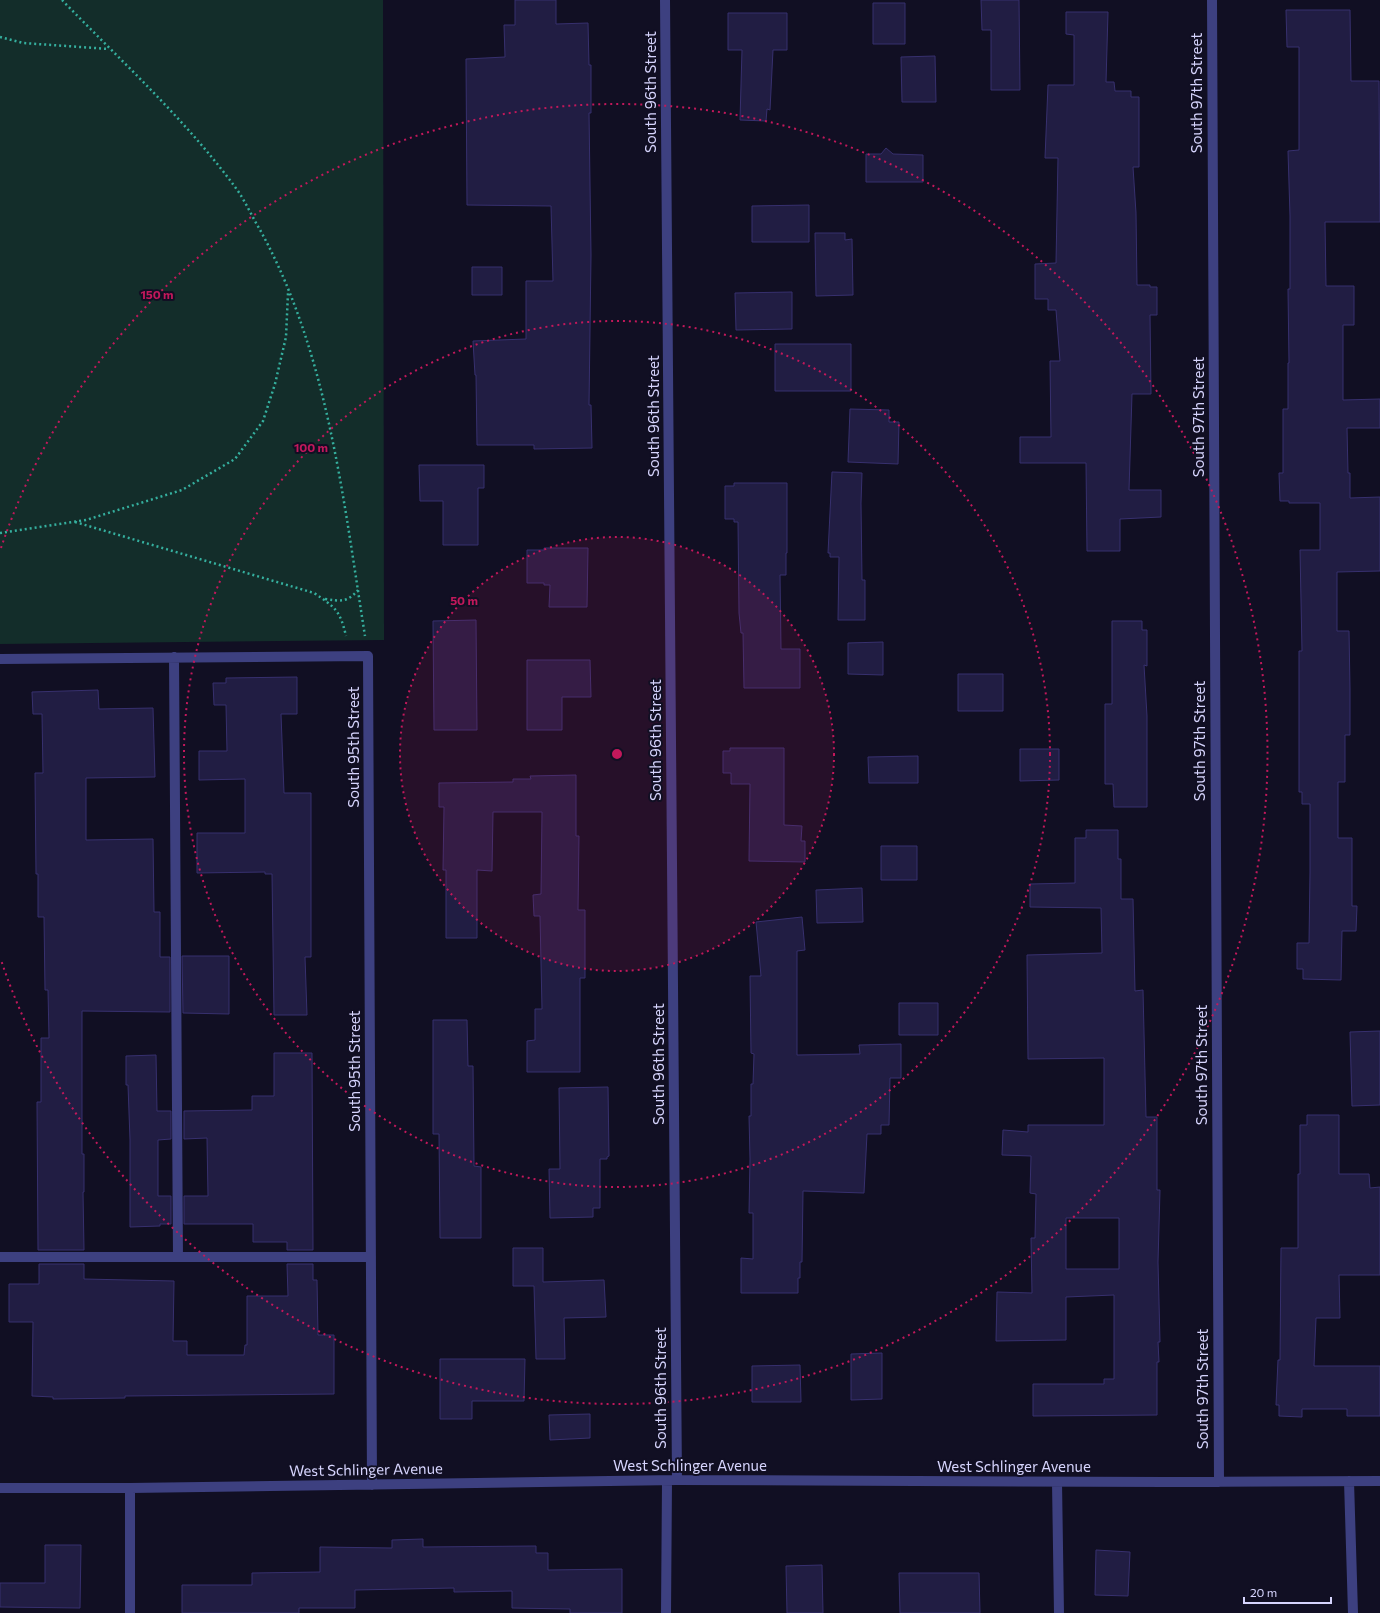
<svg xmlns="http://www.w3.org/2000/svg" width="1380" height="1613" viewBox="0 0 1380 1613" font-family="Commissioner,sans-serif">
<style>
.green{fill:#132d2a}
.building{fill:#211d43;stroke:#37306e;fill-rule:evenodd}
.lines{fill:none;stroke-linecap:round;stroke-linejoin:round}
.path{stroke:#35af9e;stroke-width:2.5;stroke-dasharray:2 3;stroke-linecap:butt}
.minor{stroke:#3d4080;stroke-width:10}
.ring{fill:none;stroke:#c2185b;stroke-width:2;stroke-dasharray:2 4}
.labels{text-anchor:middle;stroke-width:4;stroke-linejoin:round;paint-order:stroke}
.street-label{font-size:15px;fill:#d6d4fd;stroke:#110f23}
.centre{fill:#c2185b;stroke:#110f23;stroke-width:2}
.ring-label{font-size:12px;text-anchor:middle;font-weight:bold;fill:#c2185b;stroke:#110f23;stroke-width:4;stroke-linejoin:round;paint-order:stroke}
</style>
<rect width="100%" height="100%" fill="#110f23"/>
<path class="green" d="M 0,0 L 383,0 L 384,640 L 0,644 Z"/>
<path class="building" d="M 515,0 L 556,0 L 556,24 L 588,23 L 589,65 L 591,65 L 591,113 L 589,113 L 591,255 L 589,405 L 591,405 L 592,448 L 534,449 L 534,445 L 477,445 L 476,375 L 475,375 L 473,341 L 526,339 L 526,281 L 553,281 L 551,206 L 467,205 L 466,59 L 505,57 L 504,25 L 515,25 Z
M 981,0 L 1019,0 L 1020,90 L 991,90 L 991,30 L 982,30 Z
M 873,3 L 905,3 L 905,44 L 873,44 Z
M 1286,10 L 1350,10 L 1351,81 L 1379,81 L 1380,222 L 1325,222 L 1326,286 L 1354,286 L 1354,325 L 1343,325 L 1343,400 L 1380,399 L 1380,428 L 1347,428 L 1348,473 L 1350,473 L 1350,498 L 1380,497 L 1380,571 L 1337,572 L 1337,631 L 1349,631 L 1350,689 L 1350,735 L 1345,735 L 1345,782 L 1338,782 L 1338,838 L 1352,838 L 1352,906 L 1357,906 L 1356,931 L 1342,931 L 1341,980 L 1303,979 L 1303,969 L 1297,969 L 1297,943 L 1309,943 L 1310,872 L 1310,804 L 1302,804 L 1302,792 L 1299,792 L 1299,651 L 1302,651 L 1300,550 L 1320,550 L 1320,503 L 1289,503 L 1289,501 L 1280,501 L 1279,473 L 1283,473 L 1283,409 L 1288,409 L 1288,363 L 1289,363 L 1288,289 L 1290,289 L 1290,216 L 1288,151 L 1299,150 L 1299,47 L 1287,47 Z
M 1066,12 L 1108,12 L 1106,82 L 1114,82 L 1115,91 L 1131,91 L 1131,97 L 1139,97 L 1139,167 L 1133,167 L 1136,213 L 1137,285 L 1150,285 L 1150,287 L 1157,287 L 1157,315 L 1150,315 L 1151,394 L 1132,394 L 1129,490 L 1161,490 L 1161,517 L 1120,519 L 1120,551 L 1087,551 L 1086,463 L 1020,463 L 1020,437 L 1051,437 L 1050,361 L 1060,361 L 1056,310 L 1048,310 L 1048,299 L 1035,299 L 1035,264 L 1056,263 L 1058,158 L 1045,158 L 1048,85 L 1074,85 L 1074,35 L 1066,34 Z
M 728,13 L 787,13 L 787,50 L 773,50 L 770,110 L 767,109 L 766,121 L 740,120 L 742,50 L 728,50 Z
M 935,56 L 936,102 L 902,102 L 901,57 Z
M 886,148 L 893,154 L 923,155 L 923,182 L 866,182 L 866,154 L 881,154 Z
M 809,205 L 809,242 L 752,242 L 752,206 Z
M 815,233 L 845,233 L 845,240 L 852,239 L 853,295 L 816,296 Z
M 472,267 L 502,267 L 502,295 L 472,295 Z
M 792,292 L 792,329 L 736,330 L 735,293 Z
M 775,344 L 851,344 L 851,391 L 775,391 Z
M 850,409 L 889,410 L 889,422 L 899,422 L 898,464 L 848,462 Z
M 419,465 L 484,465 L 484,488 L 478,488 L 478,545 L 443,545 L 443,501 L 420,501 Z
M 832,472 L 862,473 L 861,503 L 862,580 L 865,580 L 865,620 L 838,620 L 839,557 L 830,557 L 830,553 L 828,553 Z
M 734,483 L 787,483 L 787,553 L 786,553 L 786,575 L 780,575 L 781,649 L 800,649 L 800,688 L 744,688 L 743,633 L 741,633 L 739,613 L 738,522 L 734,522 L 734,519 L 725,519 L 725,486 L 734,486 Z
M 544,548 L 588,548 L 587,607 L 549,607 L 550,585 L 544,585 L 544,583 L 527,583 L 527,550 L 544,550 Z
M 476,620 L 477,730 L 434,730 L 433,621 Z
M 1112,621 L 1142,621 L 1142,630 L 1147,630 L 1147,666 L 1144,665 L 1147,716 L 1147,807 L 1114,807 L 1113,784 L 1105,784 L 1105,704 L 1112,704 Z
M 883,642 L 883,675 L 848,674 L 848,643 Z
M 527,660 L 590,660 L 591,697 L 562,697 L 562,730 L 527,730 Z
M 958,674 L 1003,674 L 1003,711 L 958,711 Z
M 297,677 L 297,714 L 281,714 L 284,793 L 311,793 L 311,957 L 305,957 L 307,1015 L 274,1015 L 272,874 L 265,874 L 265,872 L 197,873 L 197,833 L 245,833 L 245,779 L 199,780 L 199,751 L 227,751 L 226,705 L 214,705 L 213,683 L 226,683 L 226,678 Z
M 98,690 L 99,709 L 153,708 L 155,777 L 86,778 L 86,840 L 153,839 L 154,912 L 160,912 L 160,957 L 170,957 L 170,1012 L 82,1011 L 82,1154 L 84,1154 L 84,1192 L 83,1192 L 84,1250 L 38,1250 L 37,1102 L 41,1102 L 41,1038 L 49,1038 L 48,990 L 45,990 L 44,917 L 38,917 L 38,874 L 36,874 L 35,773 L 43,773 L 42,714 L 33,714 L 32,692 Z
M 730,748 L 784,748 L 784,825 L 802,826 L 801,841 L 805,841 L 805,862 L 749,861 L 750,784 L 731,784 L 731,773 L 723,773 L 723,751 L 730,751 Z
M 1020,749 L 1059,749 L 1059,780 L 1020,781 Z
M 918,756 L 918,783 L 869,783 L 868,757 Z
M 576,775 L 576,836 L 579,836 L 578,910 L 585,910 L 585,978 L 580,978 L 580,1072 L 527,1072 L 527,1041 L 535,1040 L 535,1009 L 542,1009 L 540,916 L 534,916 L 533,895 L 541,894 L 542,812 L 493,812 L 492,871 L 477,870 L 477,938 L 446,938 L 446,870 L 443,870 L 444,807 L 439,807 L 439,783 L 513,782 L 513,779 L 531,779 L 530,776 Z
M 1086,830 L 1118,830 L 1118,859 L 1121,859 L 1121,899 L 1133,899 L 1135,991 L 1143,990 L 1146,1117 L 1157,1117 L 1157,1190 L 1160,1190 L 1158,1262 L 1160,1342 L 1158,1342 L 1159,1362 L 1157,1362 L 1157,1415 L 1033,1416 L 1033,1384 L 1104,1384 L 1104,1379 L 1114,1379 L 1114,1295 L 1066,1297 L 1066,1340 L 996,1341 L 997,1292 L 1032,1293 L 1031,1238 L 1035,1238 L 1036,1194 L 1030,1193 L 1031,1156 L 1002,1155 L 1003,1130 L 1028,1132 L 1028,1125 L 1104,1125 L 1104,1058 L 1028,1059 L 1027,955 L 1102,953 L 1101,908 L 1030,907 L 1030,884 L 1075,883 L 1075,838 L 1086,838 ZM 1066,1218 L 1119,1218 L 1119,1269 L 1066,1269 Z
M 881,846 L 917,846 L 917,880 L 881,880 Z
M 862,888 L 863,922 L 817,923 L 816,890 Z
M 802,917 L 805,950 L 797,951 L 797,1055 L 860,1054 L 859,1045 L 901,1044 L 901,1078 L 890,1078 L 889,1125 L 881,1125 L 881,1134 L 867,1134 L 864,1193 L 803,1191 L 802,1262 L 800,1262 L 800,1278 L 798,1278 L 798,1293 L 741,1293 L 741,1258 L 753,1259 L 753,1213 L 749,1213 L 750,1159 L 749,1116 L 751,1116 L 751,1084 L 753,1084 L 754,1054 L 751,1053 L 750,976 L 761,976 L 756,922 Z
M 182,956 L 229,956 L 229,1014 L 183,1013 Z
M 899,1003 L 938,1003 L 938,1035 L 899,1035 Z
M 433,1020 L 467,1020 L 468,1066 L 473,1066 L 474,1166 L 481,1167 L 481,1238 L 440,1238 L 439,1134 L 433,1134 Z
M 1380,1031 L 1380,1105 L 1352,1106 L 1350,1032 Z
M 274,1053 L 312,1053 L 313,1250 L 287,1250 L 287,1242 L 253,1242 L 253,1224 L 184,1224 L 184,1196 L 208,1196 L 207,1138 L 184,1139 L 184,1111 L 252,1110 L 252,1096 L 274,1096 Z
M 156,1055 L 157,1111 L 171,1111 L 171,1139 L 158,1140 L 158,1196 L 171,1196 L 171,1224 L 160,1224 L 160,1226 L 130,1227 L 130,1140 L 128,1085 L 126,1085 L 126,1056 Z
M 608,1087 L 609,1156 L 607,1157 L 607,1159 L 600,1159 L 600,1208 L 593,1208 L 593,1217 L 550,1218 L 549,1169 L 560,1169 L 559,1088 Z
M 1307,1115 L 1339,1115 L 1339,1174 L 1369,1174 L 1370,1188 L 1380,1187 L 1380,1275 L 1339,1275 L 1340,1318 L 1316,1318 L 1314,1366 L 1380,1366 L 1380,1416 L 1347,1416 L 1347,1409 L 1302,1409 L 1302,1417 L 1279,1416 L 1279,1405 L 1276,1405 L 1278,1360 L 1280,1360 L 1281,1248 L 1298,1248 L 1298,1174 L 1300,1174 L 1300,1125 L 1307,1125 Z
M 513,1248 L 543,1248 L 543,1282 L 604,1280 L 606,1317 L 564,1318 L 565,1359 L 536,1359 L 534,1286 L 513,1286 Z
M 39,1264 L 84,1264 L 84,1279 L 174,1281 L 173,1341 L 187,1341 L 187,1355 L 244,1355 L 245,1345 L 247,1345 L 247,1296 L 288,1296 L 287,1264 L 313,1264 L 313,1280 L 317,1280 L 318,1335 L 334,1335 L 334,1394 L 125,1396 L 125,1398 L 53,1399 L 53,1397 L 32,1396 L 33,1322 L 9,1322 L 9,1284 L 39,1284 Z
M 882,1353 L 882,1399 L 851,1400 L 851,1354 Z
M 440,1359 L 525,1359 L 524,1401 L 472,1401 L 472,1419 L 440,1419 Z
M 800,1365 L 801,1402 L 752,1402 L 752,1366 Z
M 590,1414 L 590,1438 L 550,1440 L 549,1415 Z
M 423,1539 L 423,1547 L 536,1546 L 536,1553 L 548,1553 L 548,1570 L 622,1569 L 622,1613 L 570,1613 L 570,1609 L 512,1608 L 512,1591 L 454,1592 L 454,1588 L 355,1590 L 355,1608 L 299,1608 L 299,1613 L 182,1613 L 182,1585 L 252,1585 L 252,1573 L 320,1572 L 320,1547 L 392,1548 L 392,1540 Z
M 45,1545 L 81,1545 L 80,1608 L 0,1607 L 0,1583 L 45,1583 Z
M 1096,1550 L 1130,1552 L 1128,1596 L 1095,1595 Z
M 822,1565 L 823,1613 L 787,1613 L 786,1566 Z
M 899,1573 L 979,1573 L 980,1613 L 900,1613 Z"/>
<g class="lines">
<path class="path" d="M 62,0 C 121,61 185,119 235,187 C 245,200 251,215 259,228 C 328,352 343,498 365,636
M 0,37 L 23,43 L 109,49
M 75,522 L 314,593 C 335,607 340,610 346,636
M 0,533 L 86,520 L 182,490 L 235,459 L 263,421 L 275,384 L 286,337 L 288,293
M 325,599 C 340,601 347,603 358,590"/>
<path class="minor" d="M 665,0 L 677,1480
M 1212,0 L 1219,1482
M 174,657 L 178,1257
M 0,659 L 368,656 L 372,1485
M 0,1257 L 371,1257
M 1349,1481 L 1353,1613
M 1057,1482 L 1059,1613
M 0,1488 L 130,1488 L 677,1480 L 1166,1482 L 1380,1481
M 130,1488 L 130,1613
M 666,1613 L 667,1481"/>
</g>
<circle cx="617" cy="754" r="217" fill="#c2185b" fill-opacity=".12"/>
<g class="ring">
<circle cx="617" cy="754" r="217"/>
<circle cx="617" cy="754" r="433"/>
<path d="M1 548A650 650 0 1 1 1 960"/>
</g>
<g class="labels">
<g class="street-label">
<text transform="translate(651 92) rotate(-90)" y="5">South 96th Street</text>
<text transform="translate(1197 93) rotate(-90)" y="5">South 97th Street</text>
<text transform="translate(654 416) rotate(-90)" y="5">South 96th Street</text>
<text transform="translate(1199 417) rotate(-90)" y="5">South 97th Street</text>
<text transform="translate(656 740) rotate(-90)" y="5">South 96th Street</text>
<text transform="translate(1200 741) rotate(-90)" y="5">South 97th Street</text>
<text transform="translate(354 747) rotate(-90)" y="5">South 95th Street</text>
<text transform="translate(659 1064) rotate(-90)" y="5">South 96th Street</text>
<text transform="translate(1202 1065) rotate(-90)" y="5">South 97th Street</text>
<text transform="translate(355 1071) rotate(-90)" y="5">South 95th Street</text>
<text transform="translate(661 1388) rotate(-90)" y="5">South 96th Street</text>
<text transform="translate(1203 1389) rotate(-90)" y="5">South 97th Street</text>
<text x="690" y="1471">West Schlinger Avenue</text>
<text x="1014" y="1472">West Schlinger Avenue</text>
<text transform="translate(366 1470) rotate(-1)" y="5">West Schlinger Avenue</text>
</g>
</g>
<circle cx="617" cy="754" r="6" class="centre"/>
<g class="ring-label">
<text x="157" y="299">150 m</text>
<text x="311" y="452">100 m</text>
<text x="464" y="605">50 m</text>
</g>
<path d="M1244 1597v6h87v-6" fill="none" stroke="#d6d4fd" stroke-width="2"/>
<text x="1250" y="1597" font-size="12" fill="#d6d4fd" stroke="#110f23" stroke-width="3" paint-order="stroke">20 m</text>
</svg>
